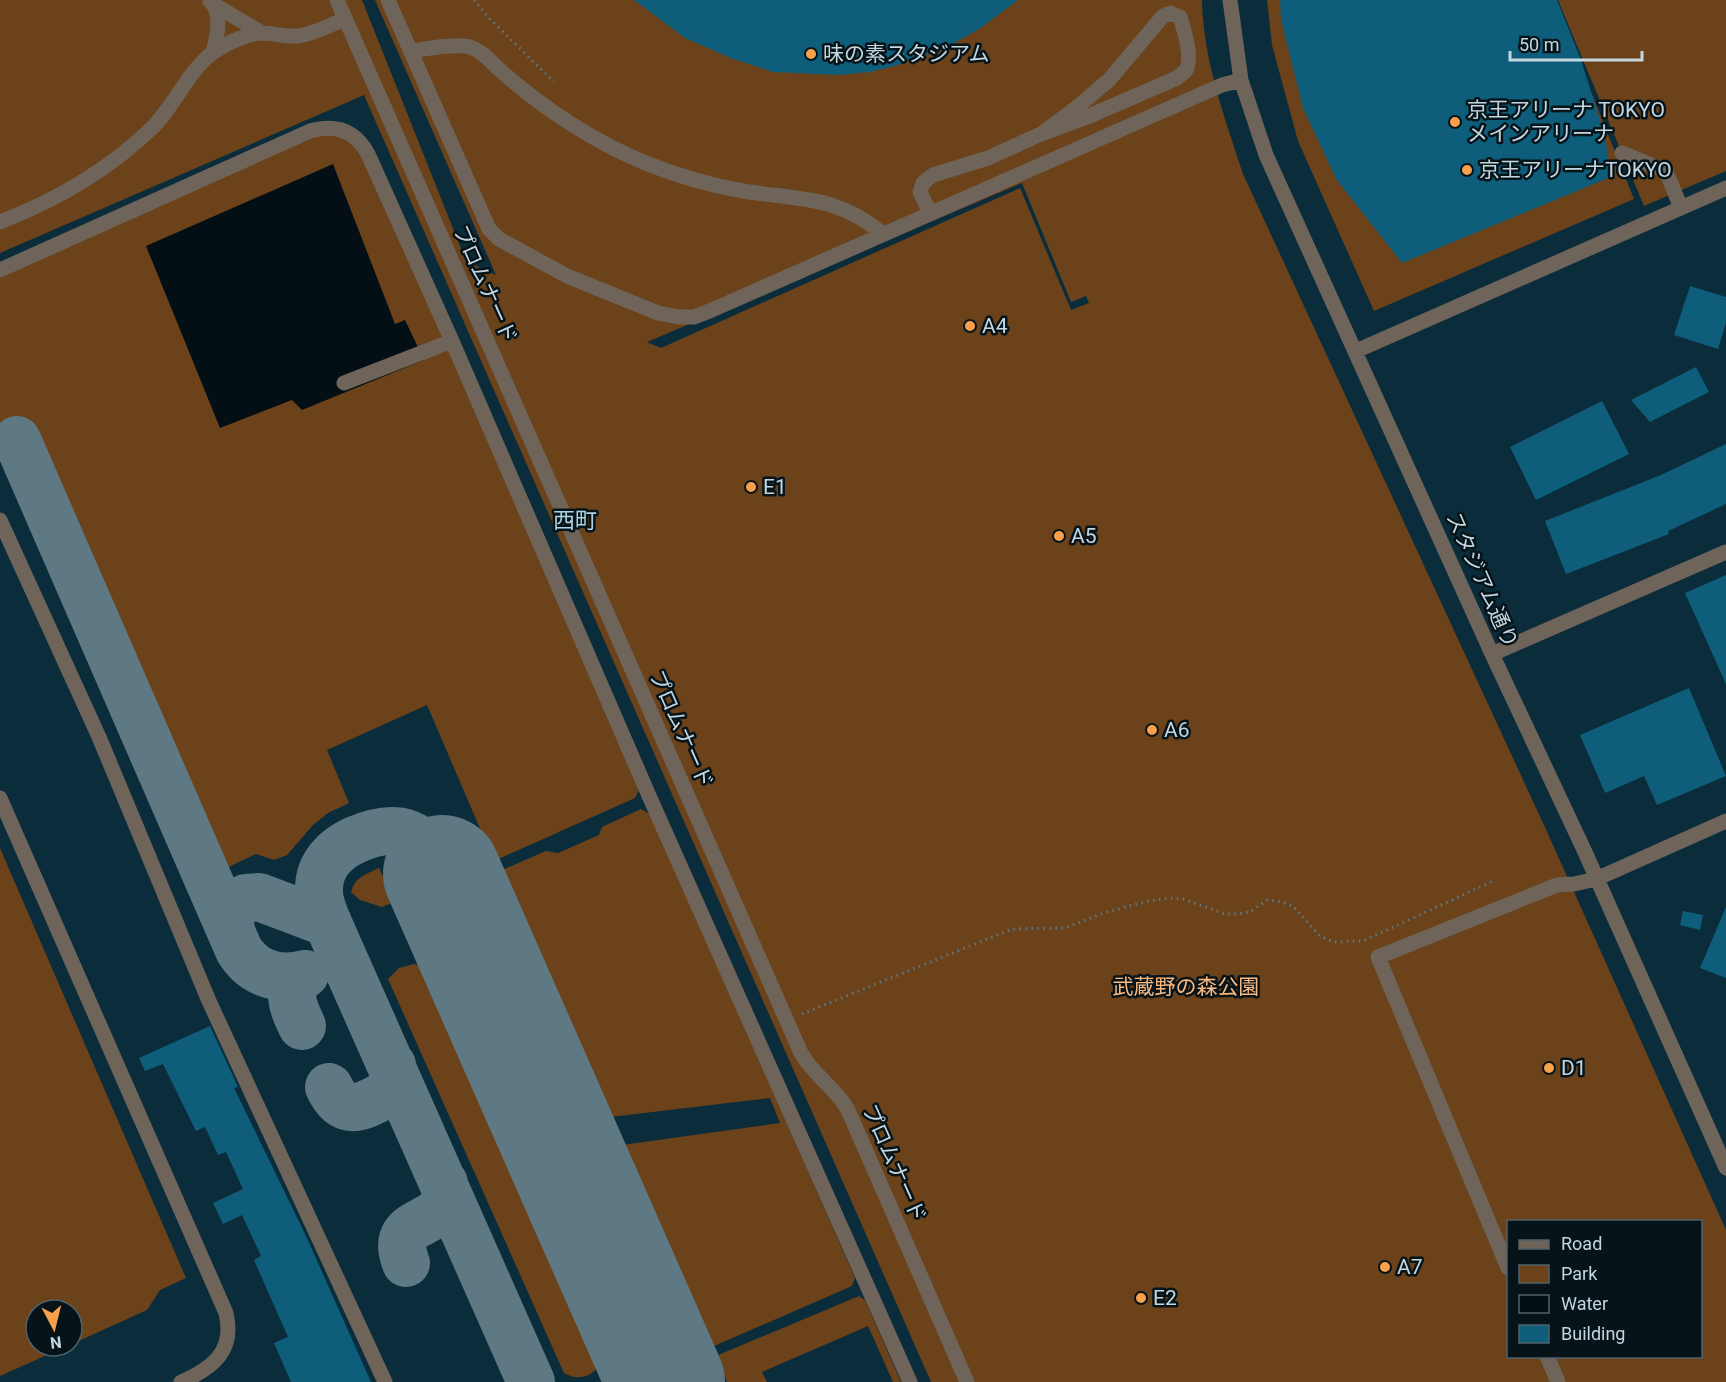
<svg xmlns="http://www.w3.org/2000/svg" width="1726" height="1382" viewBox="0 0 1726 1382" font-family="Roboto,'Noto Sans JP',sans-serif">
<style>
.green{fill:#6b4219;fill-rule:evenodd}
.water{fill:#040f15}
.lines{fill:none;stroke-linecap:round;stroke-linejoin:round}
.taxiway{stroke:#5e7984;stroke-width:48}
.runway{stroke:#5e7984;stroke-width:118}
.building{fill:#0e5e7b}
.path{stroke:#5e7985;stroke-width:3;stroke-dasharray:1.5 4.5;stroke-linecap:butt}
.minor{stroke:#6f645a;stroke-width:15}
.poi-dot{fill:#f8a04b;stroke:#06141a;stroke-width:2}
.labels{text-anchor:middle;stroke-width:5;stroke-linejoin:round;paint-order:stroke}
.poi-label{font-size:21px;fill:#c4d6df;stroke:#06141a;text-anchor:start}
.street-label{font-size:21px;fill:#c4d6df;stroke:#06141a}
.park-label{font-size:21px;fill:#fcb97e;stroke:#06141a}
.neighbourhood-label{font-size:22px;fill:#aed3e4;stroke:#06141a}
</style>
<rect width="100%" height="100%" fill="#0b2d3b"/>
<path class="green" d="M 0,0 L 362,0 L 466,261 L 496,275 L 375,0 L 1202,0 C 1203,60 1225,118 1243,174 L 1543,823 L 1726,1230 L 1726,1382 L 931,1382 L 364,95 L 0,253 ZM 1022,183 L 1071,302 L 1086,296 L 1089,303 L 1071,310 L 1020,188 L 661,348 L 647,342 ZM 1508,1222 L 1700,1222 L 1700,1356 L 1508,1356 Z
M 1267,0 L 1554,0 L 1634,199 L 1374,311 L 1298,141 L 1272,45 Z
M 1558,0 L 1726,0 L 1726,171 L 1644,206 Z
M 329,126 L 364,142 L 641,786 L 635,798 L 494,861 L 427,705 L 327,750 L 349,803 L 328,813 L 313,825 L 287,855 L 274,860 L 256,854 L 224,869 L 27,424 L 0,434 L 0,274 Z
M 641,809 L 651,815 L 855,1278 L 852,1286 L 705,1350 L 615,1146 L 780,1123 L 770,1098 L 602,1118 L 495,873 L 546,851 L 558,853 L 599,835 L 602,827 Z
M 0,848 L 186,1278 L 160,1290 L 147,1310 L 72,1344 L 72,1310 L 36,1310 L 36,1346 L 67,1346 L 0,1376 Z
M 379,868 L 394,902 L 382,907 L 360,900 L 351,892 C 355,877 366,874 379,868 Z
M 414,964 L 424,966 L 601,1359 C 597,1376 579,1382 564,1373 L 388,979 L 399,968 Z
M 859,1296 L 865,1300 L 901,1382 L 893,1382 L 868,1326 L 762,1372 L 767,1382 L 727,1382 L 716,1356 Z"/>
<path class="water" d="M 333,164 L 395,324 L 405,320 L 424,360 L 302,410 L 292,400 L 220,428 L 146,246 Z"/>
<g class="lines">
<path class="taxiway" d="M 17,440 L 239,950 C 254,974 278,981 305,974
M 435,859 C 415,825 387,826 355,840 C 335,849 319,865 319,889 C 318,906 328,922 334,937 L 531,1382
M 231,931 L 230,923 L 233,906 L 246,898 L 259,897 L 328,923
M 302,1026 C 293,1007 284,989 305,974
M 329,1087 C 339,1108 351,1112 371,1102 C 389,1095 396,1085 392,1065
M 406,1263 C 385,1210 456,1233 444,1183
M 634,1382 C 645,1366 647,1347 642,1328"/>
<path class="runway" d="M 442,874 L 666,1382"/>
</g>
<path class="building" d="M 634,0 L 1018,0 L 979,29 L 947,47 L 898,65 L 870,72 L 839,75 L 773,72 L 733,59 L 685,38 Z
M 1280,0 L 1557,0 L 1581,60 L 1605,136 L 1611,177 L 1402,263 L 1336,179 L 1303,108 L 1281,20 Z
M 1690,286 L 1726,297 L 1726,323 L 1718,349 L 1674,335 Z
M 1696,367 L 1709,392 L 1650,422 L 1631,400 Z
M 1602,401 L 1629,454 L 1536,500 L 1510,447 Z
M 1726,444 L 1726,504 L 1668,531 L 1669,534 L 1566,574 L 1545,521 L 1661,475 Z
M 1726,575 L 1726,684 L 1685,593 Z
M 1689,688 L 1726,776 L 1657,805 L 1644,776 L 1605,793 L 1580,735 Z
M 1726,907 L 1726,978 L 1700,968 Z
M 1683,911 L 1703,915 L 1700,930 L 1680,925 Z
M 210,1026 L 238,1087 L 234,1088 L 306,1236 L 371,1382 L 291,1382 L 274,1343 L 288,1337 L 254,1260 L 261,1256 L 242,1215 L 223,1224 L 213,1203 L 243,1189 L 226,1152 L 218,1155 L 205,1127 L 196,1131 L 163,1064 L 145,1071 L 139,1058 Z"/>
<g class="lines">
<path class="path" d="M 474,0 L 490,19 L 554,82
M 802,1014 L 1012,929 L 1065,928 L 1104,913 L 1144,902 L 1167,898 L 1183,899 L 1225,914 L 1237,914 L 1250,912 L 1267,900 L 1278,901 L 1293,906 L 1320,936 L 1334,942 L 1363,941 L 1493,881"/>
<path class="minor" d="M 337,0 L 801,1053 C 813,1075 836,1088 848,1110 L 967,1382
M 388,0 L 489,229 L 499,239 L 567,276 L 658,313 L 679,317 L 694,317 L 712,310 L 1222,85 L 1241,80
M 1230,0 L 1241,80 L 1266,155 L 1492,654 L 1585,852 L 1726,1168
M 210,1 C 223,13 217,37 213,52
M 213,4 L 262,33
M 410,51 C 427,49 447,44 464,46 C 479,47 491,62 501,71 C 543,108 592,140 643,162 C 675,175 708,185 743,191 C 798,200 837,195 883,234
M 1622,153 L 1666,171 L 1681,208
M 930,213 L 920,192 L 923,183 L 933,175 L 988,158 L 1041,134 L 1087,117 L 1177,78 C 1180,75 1183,74 1185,71 C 1194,61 1184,29 1180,17 L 1171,13 L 1163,16 L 1109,80 L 1076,108 L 1041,134
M 0,222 C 57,200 110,169 154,126 C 175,104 191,67 215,51 C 228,43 245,34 261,33 C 274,33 285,37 298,36 C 314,34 330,25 345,19
M 0,270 L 310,131 C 335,124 355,130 368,154 L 452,341 L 650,798 L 910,1382
M 1356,351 L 1726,188
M 344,383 L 452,341
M 0,520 L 99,737 L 209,1001 L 385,1382
M 1492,654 L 1726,552
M 0,798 L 226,1313 C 235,1351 213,1368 181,1382
M 1508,1268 L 1378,957 L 1557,885 L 1574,884 L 1596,879 L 1726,821
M 1547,1356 L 1558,1382"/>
</g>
<g class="poi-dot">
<circle cx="811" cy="54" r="6"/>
<circle cx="1455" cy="122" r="6"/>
<circle cx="1467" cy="170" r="6"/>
<circle cx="970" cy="326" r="6"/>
<circle cx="751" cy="487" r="6"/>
<circle cx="1059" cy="536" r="6"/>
<circle cx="1152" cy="730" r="6"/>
<circle cx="1549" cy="1068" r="6"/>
<circle cx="1385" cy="1267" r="6"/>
<circle cx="1141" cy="1298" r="6"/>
</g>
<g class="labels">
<g class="poi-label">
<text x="823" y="61">味の素スタジアム</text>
<text x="1467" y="117">京王アリーナ TOKYO<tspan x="1467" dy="24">メインアリーナ</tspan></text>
<text x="1479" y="177">京王アリーナTOKYO</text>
<text x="982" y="333">A4</text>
<text x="763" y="494">E1</text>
<text x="1071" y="543">A5</text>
<text x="1164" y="737">A6</text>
<text x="1561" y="1075">D1</text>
<text x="1397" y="1274">A7</text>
<text x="1153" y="1305">E2</text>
</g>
<g class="street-label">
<text transform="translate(485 284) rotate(66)" y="7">プロムナード</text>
<text transform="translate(1482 580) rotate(66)" y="7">スタジアム通り</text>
<text transform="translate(681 729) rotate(66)" y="7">プロムナード</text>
<text transform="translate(894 1163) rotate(66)" y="7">プロムナード</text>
</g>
<g class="park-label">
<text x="1186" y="994">武蔵野の森公園</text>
</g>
<g class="neighbourhood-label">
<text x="575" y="528">西町</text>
</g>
</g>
<rect x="1507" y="1220" width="195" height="138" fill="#06141a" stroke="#526269" stroke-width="1.5"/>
<rect x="1519" y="1240" width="30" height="9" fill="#6f645a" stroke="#526269" stroke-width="1.5"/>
<text x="1561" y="1250" font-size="18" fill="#c4d6df">Road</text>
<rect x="1519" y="1265" width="30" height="18" fill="#6b4219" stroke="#526269" stroke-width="1.5"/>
<text x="1561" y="1280" font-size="18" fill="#c4d6df">Park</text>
<rect x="1519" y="1295" width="30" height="18" fill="#040f15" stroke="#526269" stroke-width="1.5"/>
<text x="1561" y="1310" font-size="18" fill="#c4d6df">Water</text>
<rect x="1519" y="1325" width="30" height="18" fill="#0e5e7b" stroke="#526269" stroke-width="1.5"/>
<text x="1561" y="1340" font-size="18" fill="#c4d6df">Building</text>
<g transform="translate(54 1328) rotate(173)"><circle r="28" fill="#06141a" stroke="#526269" stroke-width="1.5"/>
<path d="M0-4.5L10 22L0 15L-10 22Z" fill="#f8a04b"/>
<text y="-9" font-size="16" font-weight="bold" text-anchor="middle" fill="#c4d6df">N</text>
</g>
<path d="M1510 51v9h132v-9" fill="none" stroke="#c4d6df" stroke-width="3"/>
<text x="1519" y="51" font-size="18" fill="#c4d6df" stroke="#06141a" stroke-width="4.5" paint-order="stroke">50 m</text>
</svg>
